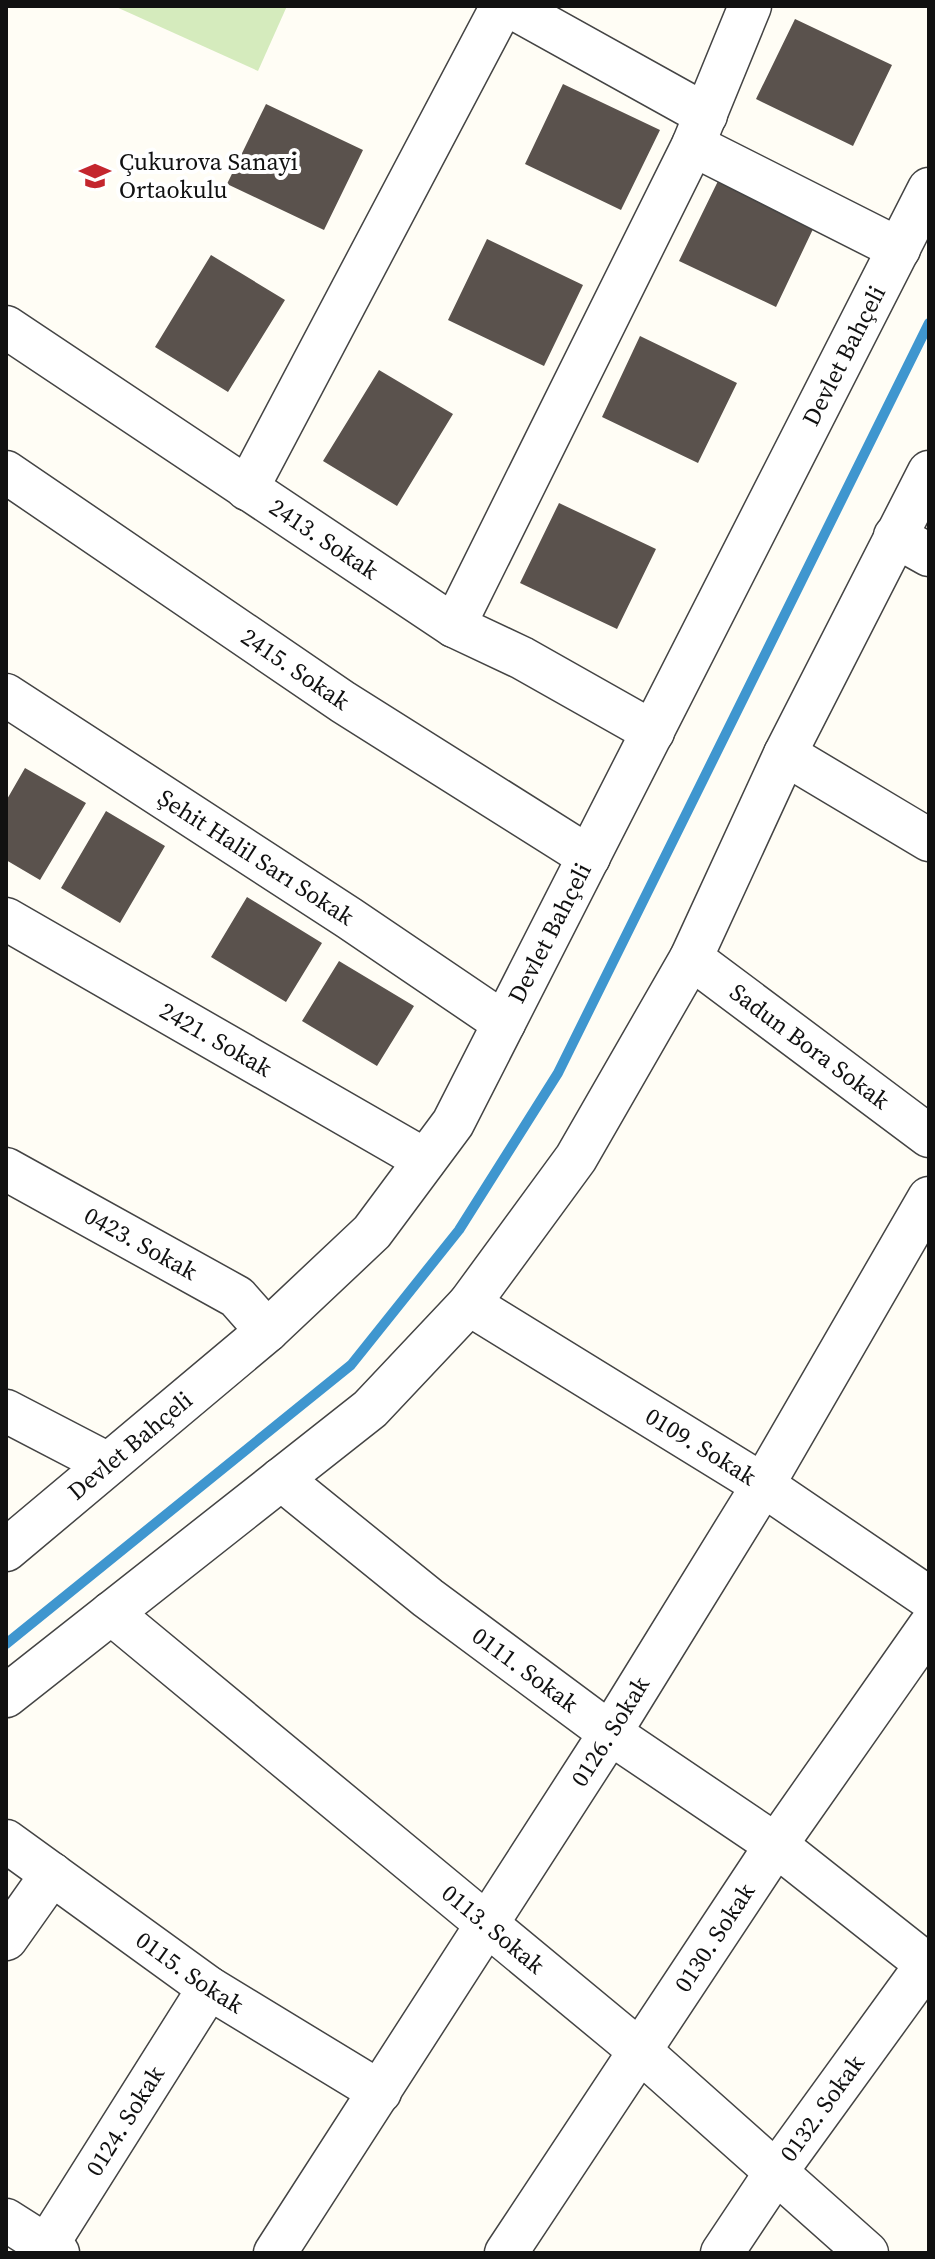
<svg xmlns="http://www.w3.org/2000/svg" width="935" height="2259" viewBox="0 0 935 2259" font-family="'Source Serif 4',serif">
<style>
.green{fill:#d5ebbd}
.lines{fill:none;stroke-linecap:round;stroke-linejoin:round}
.stream{stroke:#3f96cf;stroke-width:10}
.building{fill:#5a524d}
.minor-casing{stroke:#444;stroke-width:45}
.minor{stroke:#fff;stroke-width:42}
.labels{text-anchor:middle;stroke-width:8;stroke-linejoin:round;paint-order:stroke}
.poi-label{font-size:24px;fill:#111;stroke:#fff;text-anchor:start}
.street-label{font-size:24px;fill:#111;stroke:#fff}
</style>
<rect width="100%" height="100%" fill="#fffdf5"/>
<path class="green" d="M 114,6 L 287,6 L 258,71 Z"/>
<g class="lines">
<path class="stream" d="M 6,1644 L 351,1365 L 459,1230 L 558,1073 L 929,323"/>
</g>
<path class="building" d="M 795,19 L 892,65 L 853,146 L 756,99 Z
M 563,84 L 660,130 L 621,210 L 525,164 Z
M 266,104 L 363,150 L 324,230 L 227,184 Z
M 718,181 L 814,227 L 776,307 L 679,261 Z
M 487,239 L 583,285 L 544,366 L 448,320 Z
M 211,255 L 285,300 L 228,392 L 155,347 Z
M 640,336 L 737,383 L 698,463 L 602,417 Z
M 379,370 L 453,414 L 397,506 L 323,461 Z
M 559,503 L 656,549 L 617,629 L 520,583 Z
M 25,768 L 86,803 L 40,880 L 6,860 L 6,801 Z
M 106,811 L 165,846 L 120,923 L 61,888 Z
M 247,897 L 322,943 L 286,1002 L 211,957 Z
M 339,961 L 414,1006 L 377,1066 L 302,1021 Z"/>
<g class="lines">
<defs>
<g id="minor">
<path d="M 510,6 L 706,115"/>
<path d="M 693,145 L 899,249"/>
<path id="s1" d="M 6,327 L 454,626 L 522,658 L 653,732"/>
<path id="s2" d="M 6,472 L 343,702 L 589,857"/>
<path d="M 247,489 L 502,6"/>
<path d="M 895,536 L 929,555"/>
<path d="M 454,626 L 693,145 L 750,6"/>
<path id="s3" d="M 6,695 L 349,918 L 504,1023"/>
<path d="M 785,754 L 929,840"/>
<path id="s4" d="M 6,919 L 425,1160"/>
<path id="s5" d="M 691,958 L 929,1136"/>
<path id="s6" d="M 6,1169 L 237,1297 L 267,1331"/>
<path id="s7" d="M 469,1304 L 763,1485 L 929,1598"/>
<path d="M 6,1411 L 108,1464"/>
<path id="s8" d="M 281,1479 L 428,1598 L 610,1733 L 776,1845 L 929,1966"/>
<path id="s9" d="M 6,1550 L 267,1331 L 372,1232 L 453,1123 L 929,189"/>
<path id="s10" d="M 111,1613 L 640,2051 L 867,2253"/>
<path d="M 6,1696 L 370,1409 L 469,1304 L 576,1158 L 691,958 L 785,754 L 929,472"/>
<path id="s11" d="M 6,1841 L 209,1988 L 380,2092"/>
<path d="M 6,1939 L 52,1874"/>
<path d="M 6,2220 L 58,2253"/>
<path id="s12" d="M 42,2253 L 209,1988"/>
<path id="s13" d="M 275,2253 L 610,1733 L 763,1485 L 929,1198"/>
<path id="s14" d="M 506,2253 L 776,1845 L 929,1627"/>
<path id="s15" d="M 722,2253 L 776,2172 L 929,1961"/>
</g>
</defs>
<use href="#minor" class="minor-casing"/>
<use href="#minor" class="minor"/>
</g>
<defs>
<symbol id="school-bare" viewBox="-9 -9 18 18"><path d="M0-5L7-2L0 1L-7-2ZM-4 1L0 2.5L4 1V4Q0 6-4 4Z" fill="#c4262e" stroke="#fff" stroke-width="2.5" paint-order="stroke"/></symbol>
</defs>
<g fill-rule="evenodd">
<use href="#school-bare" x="73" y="154" width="44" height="44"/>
</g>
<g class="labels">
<g class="poi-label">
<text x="119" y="170">Çukurova Sanayi<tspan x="119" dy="28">Ortaokulu</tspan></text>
</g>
<g class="street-label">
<text dy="8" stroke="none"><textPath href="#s9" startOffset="1482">Devlet Bahçeli</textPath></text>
<text dy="8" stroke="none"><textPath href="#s1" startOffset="382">2413. Sokak</textPath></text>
<text dy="8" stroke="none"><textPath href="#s2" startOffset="350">2415. Sokak</textPath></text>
<text dy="8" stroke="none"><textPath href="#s3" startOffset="298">Şehit Halil Sarı Sokak</textPath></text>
<text dy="8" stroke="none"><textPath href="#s9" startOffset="834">Devlet Bahçeli</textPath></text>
<text dy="8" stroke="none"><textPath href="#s4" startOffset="242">2421. Sokak</textPath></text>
<text dy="8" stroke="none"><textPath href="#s5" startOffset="148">Sadun Bora Sokak</textPath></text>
<text dy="8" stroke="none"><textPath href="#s6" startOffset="154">0423. Sokak</textPath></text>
<text dy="8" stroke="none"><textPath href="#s9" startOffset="162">Devlet Bahçeli</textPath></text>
<text dy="8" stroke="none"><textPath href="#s7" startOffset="272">0109. Sokak</textPath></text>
<text dy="8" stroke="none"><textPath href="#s8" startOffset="310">0111. Sokak</textPath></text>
<text dy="8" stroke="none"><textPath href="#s13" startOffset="620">0126. Sokak</textPath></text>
<text dy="8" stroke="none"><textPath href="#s10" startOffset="496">0113. Sokak</textPath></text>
<text dy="8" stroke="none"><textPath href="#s14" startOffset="378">0130. Sokak</textPath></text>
<text dy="8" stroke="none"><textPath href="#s11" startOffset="226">0115. Sokak</textPath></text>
<text dy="8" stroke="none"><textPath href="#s15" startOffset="176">0132. Sokak</textPath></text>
<text dy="8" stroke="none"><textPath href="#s12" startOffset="156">0124. Sokak</textPath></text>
</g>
</g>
<rect width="935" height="2259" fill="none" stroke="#111111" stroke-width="16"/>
</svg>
